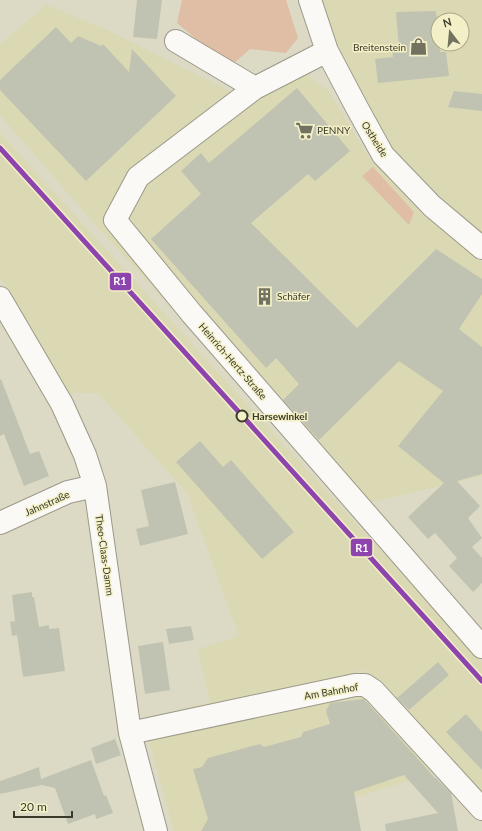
<svg xmlns="http://www.w3.org/2000/svg" width="482" height="831" viewBox="0 0 482 831" font-family="Lato,sans-serif">
<style>
.built{fill:#dbd8b4;fill-rule:evenodd}
.green{fill:#e0bea6}
.building{fill:#c1c3b2}
.lines{fill:none;stroke-linecap:round;stroke-linejoin:round}
.minor-casing{stroke:#9b9988;stroke-width:24}
.minor{stroke:#faf9f6;stroke-width:22}
.rail-1-casing{stroke:#f3f0c7;stroke-width:8}
.rail-1{stroke:#8e44ad;stroke-width:5}
.stop-dot{fill:#f3f0c7;stroke:#3b3a2a;stroke-width:2}
.labels{text-anchor:middle;stroke-width:3;stroke-linejoin:round;paint-order:stroke}
.poi-label{font-size:10px;fill:#3b3a2a;stroke:#f3f0c7;text-anchor:start}
.street-label{font-size:10px;fill:#3b3a2a;stroke:#f3f0c7}
.stop-label{font-size:10px;font-weight:bold;fill:#3b3a2a;stroke:#f3f0c7;text-anchor:start}
.line-badge{stroke:#f3f0c7;stroke-width:1.5}
.badge-label{font-size:11px;text-anchor:middle;font-weight:bold;fill:#fff}
</style>
<rect width="100%" height="100%" fill="#dcdac4"/>
<path class="built" d="M 322,0 L 482,0 L 482,234 L 429,187 L 396,152 L 368,106 L 339,51 ZM 438,20 L 462,20 L 462,44 L 438,44 Z
M 46,5 L 107,30 L 252,102 L 300,71 L 328,90 L 367,155 L 423,215 L 482,262 L 482,476 L 364,504 L 240,382 L 93,222 L 0,115 L 0,44 Z
M 0,133 L 482,662 L 482,796 L 364,670 L 353,674 L 439,771 L 251,831 L 174,831 L 143,719 L 210,702 L 198,649 L 239,636 L 187,493 L 98,393 L 68,393 L 0,277 Z"/>
<path class="green" d="M 182,0 L 286,0 L 298,38 L 286,53 L 250,49 L 232,65 L 208,49 L 177,23 Z
M 373,167 L 414,212 L 409,225 L 362,176 Z"/>
<path class="building" d="M 137,0 L 162,0 L 157,39 L 133,37 Z
M 436,11 L 438,44 L 440,44 L 440,52 L 446,52 L 449,76 L 378,83 L 375,59 L 393,57 L 392,50 L 399,49 L 396,12 Z
M 56,27 L 71,43 L 78,36 L 101,46 L 103,44 L 129,72 L 132,49 L 176,96 L 86,181 L 0,90 L 0,80 Z
M 297,88 L 350,151 L 315,181 L 308,174 L 251,223 L 357,328 L 436,249 L 482,279 L 482,294 L 459,329 L 482,347 L 482,474 L 457,481 L 480,506 L 468,518 L 482,538 L 472,547 L 482,558 L 482,583 L 473,592 L 449,566 L 457,558 L 435,533 L 428,539 L 408,517 L 444,483 L 398,446 L 443,391 L 399,361 L 319,440 L 283,400 L 299,384 L 276,358 L 266,368 L 151,239 L 201,194 L 181,171 L 201,153 L 209,163 Z
M 454,91 L 482,94 L 482,111 L 448,107 Z
M 1,379 L 30,454 L 39,451 L 49,476 L 24,486 L 4,434 L 0,436 L 0,380 Z
M 200,441 L 223,467 L 231,460 L 294,532 L 262,559 L 176,462 Z
M 175,482 L 188,534 L 140,546 L 136,529 L 149,526 L 141,490 Z
M 32,592 L 32,597 L 34,597 L 39,627 L 49,625 L 49,629 L 59,628 L 65,671 L 23,677 L 17,635 L 12,636 L 10,622 L 15,621 L 12,595 Z
M 191,626 L 194,640 L 169,644 L 166,629 Z
M 163,642 L 170,690 L 145,694 L 138,646 Z
M 438,662 L 449,675 L 409,710 L 397,698 Z
M 364,699 L 435,778 L 436,778 L 451,793 L 458,831 L 386,831 L 385,824 L 438,813 L 404,775 L 354,792 L 361,831 L 201,831 L 208,819 L 193,769 L 202,767 L 208,758 L 260,744 L 264,747 L 301,737 L 303,732 L 330,724 L 326,711 L 330,703 Z
M 466,714 L 482,732 L 482,770 L 446,732 Z
M 115,739 L 121,755 L 96,764 L 91,748 Z
M 91,760 L 104,796 L 106,795 L 113,813 L 96,819 L 95,814 L 68,824 L 55,788 L 42,785 L 0,794 L 0,781 L 23,773 L 39,767 L 41,779 Z"/>
<g class="lines">
<defs>
<path id="minor" d="M 310,0 L 327,51 L 356,106 L 383,155 L 432,206 L 482,248
M 176,41 L 255,88
M 327,51 L 255,88 L 138,177 L 115,220 L 192,314 L 482,647
M 0,298 L 62,404 L 85,455 L 95,486 L 130,733 L 156,831
M 0,523 L 68,492 L 95,486
M 130,733 L 355,685 L 365,685 L 374,691 L 482,809"/>
</defs>
<use href="#minor" class="minor-casing"/>
<use href="#minor" class="minor"/>
<defs>
<path id="rail-1" d="M 0,148 L 482,681"/>
</defs>
<use href="#rail-1" class="rail-1-casing"/>
<use href="#rail-1" class="rail-1"/>
</g>
<defs>
<symbol id="shop-bare" viewBox="-9 -9 18 18"><path d="M-5-2.5h2.3a2.7 3.5 0 0 1 5.4 0H5L5.5 6h-11ZM-1.5-2.5h3a1.5 2.3 0 0 0-3 0Z" fill="#737260" stroke="#f3f0c7" stroke-width="2.5" paint-order="stroke"/></symbol>
<symbol id="supermarket-bare" viewBox="-9 -9 18 18"><path d="M-6-5.5h2.5l.6 2H6L4.5 2H-2.5L-4.4-4H-6ZM-1.5 3.2a1.3 1.3 0 1 0 .1 0ZM3 3.2a1.3 1.3 0 1 0 .1 0Z" fill="#737260" stroke="#f3f0c7" stroke-width="2.5" paint-order="stroke"/></symbol>
<symbol id="building-bare" viewBox="-9 -9 18 18"><path d="M-4-6H4V6H1V3H-1V6H-4ZM-2.5-4.3h1.7v1.8h-1.7ZM.8-4.3h1.7v1.8H.8ZM-2.5-1h1.7V.8h-1.7ZM.8-1h1.7V.8H.8Z" fill="#737260" stroke="#f3f0c7" stroke-width="2.5" paint-order="stroke"/></symbol>
</defs>
<g fill-rule="evenodd">
<use href="#shop-bare" x="406" y="34" width="25" height="25"/>
<use href="#supermarket-bare" x="292" y="118" width="25" height="25"/>
<use href="#building-bare" x="252" y="284" width="25" height="25"/>
</g>
<circle class="stop-dot" cx="242" cy="416" r="5.5"/>
<g class="labels">
<g class="poi-label">
<text x="406" y="51" text-anchor="end">Breitenstein</text>
<text x="317" y="134">PENNY</text>
<text x="277" y="300">Schäfer</text>
</g>
<g class="street-label">
<text transform="translate(375 139) rotate(58)" y="4">Ostheide</text>
<text transform="translate(233 361) rotate(49)" y="4">Heinrich-Hertz-Straße</text>
<text transform="translate(47 503) rotate(-24)" y="4">Jahnstraße</text>
<text transform="translate(105 555) rotate(82)" y="4">Theo-Claas-Damm</text>
<text transform="translate(331 691) rotate(-10)" y="4">Am Bahnhof</text>
</g>
<g class="stop-label">
<text x="252" y="420">Harsewinkel</text>
</g>
</g>
<g class="line-badge">
<rect x="109" y="272" width="23" height="19" rx="4" fill="#8e44ad"/>
<rect x="350" y="538" width="23" height="19" rx="4" fill="#8e44ad"/>
</g>
<g class="badge-label">
<text x="120" y="285">R1</text>
<text x="362" y="552">R1</text>
</g>
<g transform="translate(450 32) rotate(344)"><circle r="19" fill="#f3f0c7" stroke="#a9a788"/>
<path d="M0-3L7 15L0 10L-7 15Z" fill="#737260"/>
<text y="-6" font-size="11" font-weight="bold" text-anchor="middle" fill="#3b3a2a">N</text>
</g>
<path d="M14 811v6h58v-6" fill="none" stroke="#3b3a2a" stroke-width="2"/>
<text x="20" y="811" font-size="12" fill="#3b3a2a" stroke="#f3f0c7" stroke-width="3" paint-order="stroke">20 m</text>
</svg>
